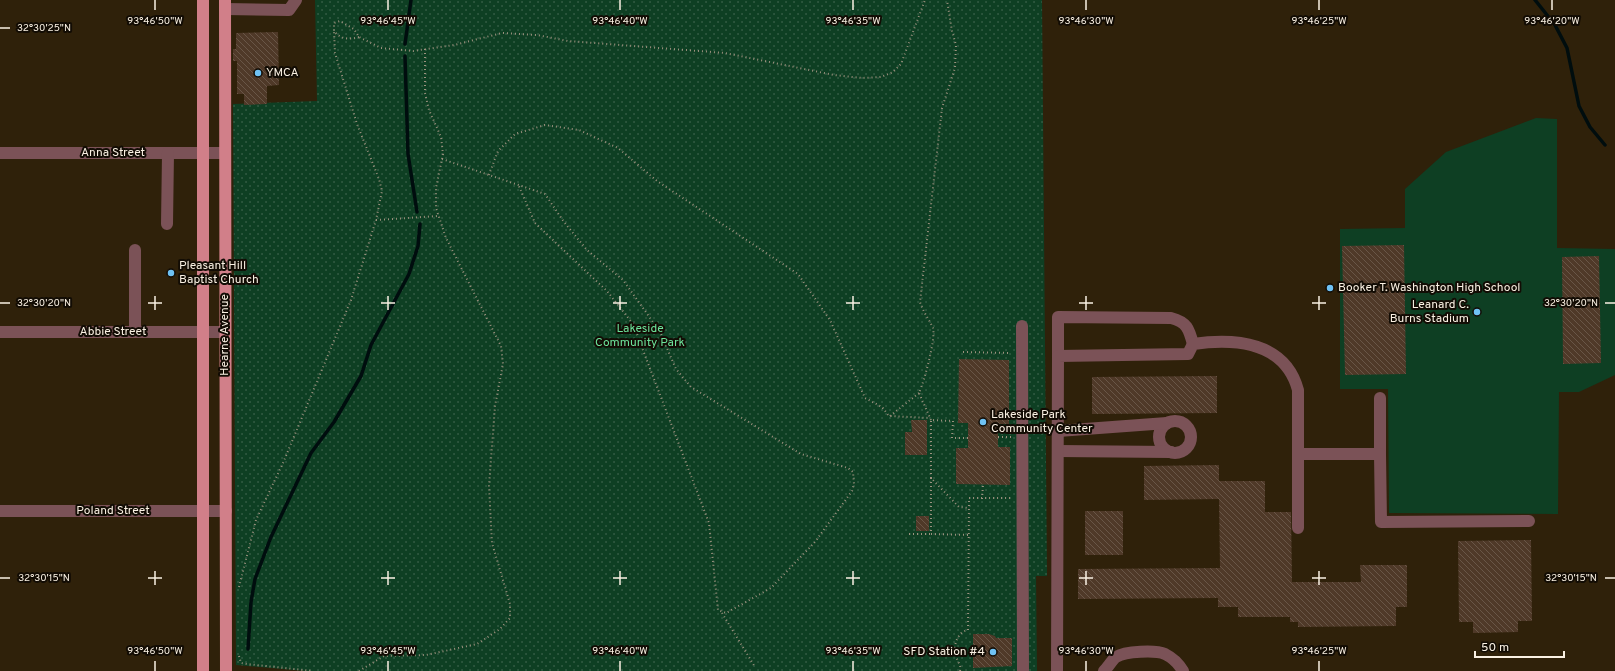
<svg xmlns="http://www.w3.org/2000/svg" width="1615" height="671" viewBox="0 0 1615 671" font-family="Overpass,sans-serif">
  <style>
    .park { fill: url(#park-dots) }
    .pitch { fill: #0e3f23 }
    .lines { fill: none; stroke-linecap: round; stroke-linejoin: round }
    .stream { stroke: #000d0e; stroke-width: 3.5 }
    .building { fill: url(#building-back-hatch) }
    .path { stroke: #9d927f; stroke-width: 2; stroke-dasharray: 1 3; stroke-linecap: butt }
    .minor { stroke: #7b5257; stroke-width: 12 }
    .major { stroke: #d17f89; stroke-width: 12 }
    .ticks { fill: none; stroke: #faf1e3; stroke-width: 1.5 }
    .poi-dot { fill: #6fc2f4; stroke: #120c04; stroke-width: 1.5 }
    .labels { text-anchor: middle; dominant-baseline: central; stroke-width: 4; stroke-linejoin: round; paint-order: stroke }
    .poi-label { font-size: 12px; fill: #faf1e3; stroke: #120c04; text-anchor: start }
    .street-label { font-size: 12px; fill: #faf1e3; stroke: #120c04 }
    .park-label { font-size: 12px; fill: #6de49b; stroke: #120c04 }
    .ticks-label { font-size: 10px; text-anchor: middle; fill: #faf1e3; stroke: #120c04; stroke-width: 4; stroke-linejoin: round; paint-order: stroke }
  </style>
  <defs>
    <pattern id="park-dots" width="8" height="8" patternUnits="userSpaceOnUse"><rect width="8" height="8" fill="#0e3f23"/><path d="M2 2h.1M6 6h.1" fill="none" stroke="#325b43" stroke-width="1.8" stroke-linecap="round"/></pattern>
    <pattern id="building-back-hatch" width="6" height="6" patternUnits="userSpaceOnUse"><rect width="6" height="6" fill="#4f3928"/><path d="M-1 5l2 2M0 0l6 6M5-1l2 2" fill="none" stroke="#695647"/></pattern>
  </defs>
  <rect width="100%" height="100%" fill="#2f210a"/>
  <!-- park -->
  <polygon class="park" points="315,0 1042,0 1047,576 1036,576 1037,671 306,671 236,665 233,104 317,101"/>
  <!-- pitch -->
  <polygon class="pitch" points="1536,118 1557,119 1557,248 1615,249 1615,375 1579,392 1559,392 1558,514 1389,513 1388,389 1340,389 1340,229 1405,228 1405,189 1446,152"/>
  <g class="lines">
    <!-- stream -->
    <g class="stream">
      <polyline points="1535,0 1555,25 1567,48 1579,106 1590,127 1605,145"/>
      <polyline points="405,44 411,0"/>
      <polyline points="405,56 408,154 417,212"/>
      <polyline points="248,649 251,602 255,579 271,537 311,453 334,422 361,376 371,345 409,274 418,246 420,224"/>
    </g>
  </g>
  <!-- building -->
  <g class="building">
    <polygon points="278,32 279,85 267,86 267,104 244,105 244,94 237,94 237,61 233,61 233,49 236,49 236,33"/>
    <polygon points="1404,245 1406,374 1345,375 1342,246"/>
    <polygon points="1599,256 1601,363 1563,364 1562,257"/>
    <polygon points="959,359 1009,360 1009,424 998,424 998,447 1010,447 1010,485 956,484 956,448 968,448 968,423 958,423"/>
    <polygon points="1217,376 1217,413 1092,414 1092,377"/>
    <polygon points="911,420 927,420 927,455 905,455 905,432 912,432"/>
    <polygon points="1219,465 1219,481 1265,481 1265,512 1291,512 1292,582 1361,582 1360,565 1407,565 1407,607 1396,607 1396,626 1298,627 1298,622 1290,622 1290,617 1238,617 1238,607 1218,607 1218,598 1078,599 1078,569 1220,568 1219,499 1144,500 1144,466"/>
    <rect x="1085" y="511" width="38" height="44"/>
    <rect x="916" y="516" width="13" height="15"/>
    <polygon points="1531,540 1532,621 1518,621 1518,632 1473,633 1473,622 1459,622 1458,541"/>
    <polygon points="973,634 989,634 995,636 996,638 1012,638 1012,666 973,668"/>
  </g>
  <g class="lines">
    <!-- path -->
    <g class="path">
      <path d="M359,37C349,40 340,39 334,31V23L340,21L354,29L359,37L381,48L413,51L454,45L502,33L537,35L568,41L725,53L834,75L862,78L881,77L893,72L901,64L925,0"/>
      <polyline points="442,159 545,194 564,222 587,250 623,280 660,332 676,369 691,387 801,454 848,468 853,472 854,484 852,491 815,542 771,588 726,613 718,610 709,523 633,324 607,291 535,223 518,184"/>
      <polyline points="489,175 498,151 515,134 545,125 579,130 618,148 657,181 798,274 830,320 865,398 882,407 889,416 930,418"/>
      <polyline points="376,220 438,216"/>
      <polyline points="963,352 1011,353"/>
      <polyline points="890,416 919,393"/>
      <path d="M931,420L919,393C924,382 936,339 933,328C929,319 923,312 920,302L942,108L955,68L956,45L952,31L947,0"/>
      <polyline points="998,437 1011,437"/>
      <polyline points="968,438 952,438 953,421 931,420 931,478 959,507 969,508"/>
      <polyline points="931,478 931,534 969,535"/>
      <polyline points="982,499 983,485"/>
      <polyline points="909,534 931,534"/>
      <polyline points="239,587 256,520 283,463 351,300 376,220 382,191 379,179 357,124 335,53 334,31"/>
      <polyline points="722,613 755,667"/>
      <polyline points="239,656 241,663 247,664 313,671"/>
      <polyline points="359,671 384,656 426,655 477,644 500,629 510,618 510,604 492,543 489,486 495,406 503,364 501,346 446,238 436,208 436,188 443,154 441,137 429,110 425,93 425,49"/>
      <path d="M960,671C961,665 959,664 957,659C952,649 956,632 968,630L969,498H1011"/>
    </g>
    <!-- minor -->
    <g class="minor">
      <polyline points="225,9 289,10 296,0"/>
      <polyline points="0,153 225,153"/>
      <polyline points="167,224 168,153"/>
      <polyline points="135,250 135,332"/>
      <polyline points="1022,326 1023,671"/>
      <polyline points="0,332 225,332"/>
      <path d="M1058,356V317L1171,318C1187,322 1189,329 1193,344"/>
      <polyline points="1380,398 1380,454"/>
      <circle cx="1175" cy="437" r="16"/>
      <polyline points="1058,431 1167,423"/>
      <polyline points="1058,451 1171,452"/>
      <polyline points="1298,454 1380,454 1381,522 1529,521"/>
      <polyline points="0,511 226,511"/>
      <path d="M1057,671L1058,356L1188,354L1193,344C1236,338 1285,342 1298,390V528"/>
      <path d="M1104,671C1108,667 1112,660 1116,657C1125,651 1156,650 1165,654C1173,658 1179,664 1183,671"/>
    </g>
    <!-- major -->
    <g class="major">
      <polyline points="203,0 203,671"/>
      <polyline points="225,0 226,671"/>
    </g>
  </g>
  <!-- ticks -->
  <path class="ticks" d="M155,0V10M388,0V10M620,0V10M853,0V10M1086,0V10M1319,0V10M1552,0V10M0,28H10M155,296V310M388,296V310M620,296V310M853,296V310M1086,296V310M1319,296V310M0,303H10M148,303H162M381,303H395M613,303H627M846,303H860M1079,303H1093M1312,303H1326M1605,303H1615M155,571V585M388,571V585M620,571V585M853,571V585M1086,571V585M1319,571V585M0,578H10M148,578H162M381,578H395M613,578H627M846,578H860M1079,578H1093M1312,578H1326M1605,578H1615M155,661V671M388,661V671M620,661V671M853,661V671M1086,661V671M1319,661V671"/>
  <!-- markers -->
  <g class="poi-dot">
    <circle cx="258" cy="73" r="4"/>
    <circle cx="171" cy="273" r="4"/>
    <circle cx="1330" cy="288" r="4"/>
    <circle cx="1477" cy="312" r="4"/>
    <circle cx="983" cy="422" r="4"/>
    <circle cx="993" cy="652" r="4"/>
  </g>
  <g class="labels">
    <!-- poi labels -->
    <g class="poi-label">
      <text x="266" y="73">YMCA</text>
      <text x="179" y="266">Pleasant Hill<tspan x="179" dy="14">Baptist Church</tspan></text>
      <text x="1338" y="288">Booker T. Washington High School</text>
      <text x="1469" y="305" text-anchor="end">Leanard C.<tspan x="1469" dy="14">Burns Stadium</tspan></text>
      <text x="991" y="415">Lakeside Park<tspan x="991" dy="14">Community Center</tspan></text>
      <text x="985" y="652" text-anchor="end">SFD Station #4</text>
    </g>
    <!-- street labels -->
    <g class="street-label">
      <text x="113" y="153">Anna Street</text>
      <text x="113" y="332">Abbie Street</text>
      <text transform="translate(225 335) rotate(-90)">Hearne Avenue</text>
      <text x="113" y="511">Poland Street</text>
    </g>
    <!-- park labels -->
    <g class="park-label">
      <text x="640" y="329">Lakeside<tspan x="640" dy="14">Community Park</tspan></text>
    </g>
  </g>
  <g class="ticks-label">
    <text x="155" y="24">93°46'50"W</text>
    <text x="388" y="24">93°46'45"W</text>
    <text x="620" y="24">93°46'40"W</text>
    <text x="853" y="24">93°46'35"W</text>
    <text x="1086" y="24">93°46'30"W</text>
    <text x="1319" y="24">93°46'25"W</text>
    <text x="1552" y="24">93°46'20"W</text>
    <text x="44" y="31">32°30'25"N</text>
    <text x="44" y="306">32°30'20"N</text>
    <text x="1571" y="306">32°30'20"N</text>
    <text x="44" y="581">32°30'15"N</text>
    <text x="1571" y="581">32°30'15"N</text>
    <text x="155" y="654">93°46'50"W</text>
    <text x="388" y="654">93°46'45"W</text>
    <text x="620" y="654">93°46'40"W</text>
    <text x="853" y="654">93°46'35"W</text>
    <text x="1086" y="654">93°46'30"W</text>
    <text x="1319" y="654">93°46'25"W</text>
  </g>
  <!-- scale -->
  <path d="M1475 651v6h89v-6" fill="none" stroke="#faf1e3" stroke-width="2"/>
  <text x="1481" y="651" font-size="12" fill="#faf1e3" stroke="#120c04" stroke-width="3" paint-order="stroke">50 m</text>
</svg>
